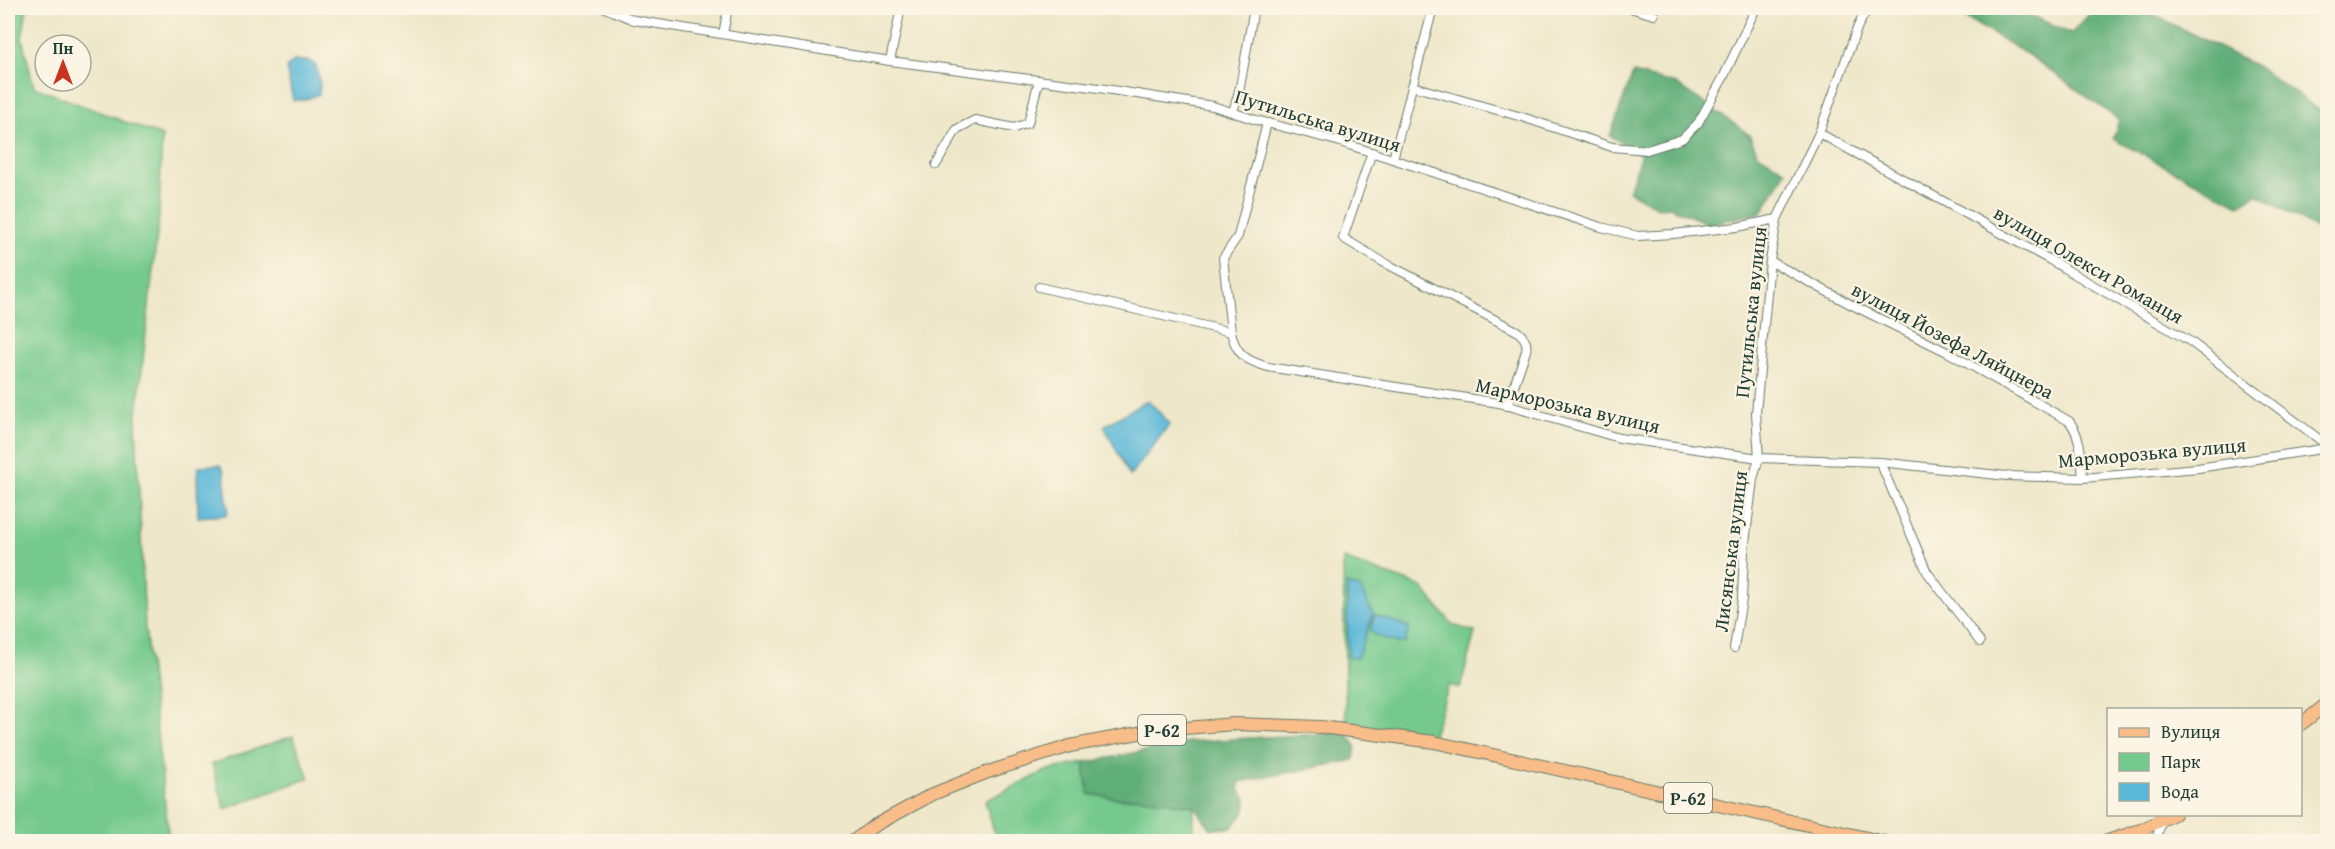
<svg xmlns="http://www.w3.org/2000/svg" width="2335" height="849" viewBox="0 0 2335 849" font-family="'Gentium Book Plus',serif">
  <style>
    .green { fill: #74c98d; stroke: #4a8360; stroke-width: 1.5 }
    .forest { fill: #5fad78; stroke: #3f7556; stroke-width: 1.5 }
    .water { fill: #5ab7d8; stroke: #3c7a86; stroke-width: 1.5 }
    .lines { fill: none; stroke-linecap: round; stroke-linejoin: round }
    .minor-casing { stroke: #677868; stroke-width: 10 }
    .primary-casing { stroke: #677868; stroke-width: 14 }
    .minor { stroke: #fff; stroke-width: 8 }
    .primary { stroke: #f8bd89; stroke-width: 12 }
    .labels { text-anchor: middle; dominant-baseline: central; stroke-width: 4.5; stroke-linejoin: round; paint-order: stroke }
    .shield { fill: #fcf5e5; stroke: #617469; stroke-width: 1.5 }
    .shield-label { font-size: 18px; font-weight: bold; fill: #1f3d34 }
    .street-label { font-size: 20px; fill: #1f3d34; stroke: #fcf5e5 }
  </style>
  <rect width="100%" height="100%" fill="#fcf5e5"/>
  <filter id="ink" filterUnits="userSpaceOnUse"><feTurbulence type="fractalNoise" baseFrequency=".0167" numOctaves="2"/><feDisplacementMap in="SourceGraphic" scale="12" xChannelSelector="R" yChannelSelector="G"/><feConvolveMatrix kernelMatrix="1 2 1 2 8 2 1 2 1" color-interpolation-filters="sRGB"/></filter>
  <filter id="wash" filterUnits="userSpaceOnUse"><feTurbulence type="fractalNoise" baseFrequency=".008" numOctaves="4" result="noise"/><feDisplacementMap in="SourceGraphic" scale="24" xChannelSelector="R" yChannelSelector="G"/><feGaussianBlur stdDeviation="1.35" result="paint"/><feColorMatrix in="noise" values="0 0 0 0 0 0 0 0 0 0 0 0 0 0 0 0 0 1.4 0 .05"/><feComposite in="paint" operator="in"/></filter>
  <g filter="url(#wash)">
    <rect width="100%" height="100%" fill="#eee7c9"/>
    <!-- green -->
    <g class="green">
      <polygon points="8,8 27,8 22,38 34,87 162,136 159,216 136,423 145,627 169,841 8,841"/>
      <polygon points="1343,559 1420,586 1453,625 1475,632 1460,688 1449,685 1431,741 1346,732"/>
      <polygon points="293,736 309,778 225,809 212,764"/>
      <polygon points="1084,763 1089,794 1123,799 1137,797 1194,806 1193,841 997,841 985,801 1048,770"/>
    </g>
    <!-- forest -->
    <g class="forest">
      <polygon points="1949,8 2015,8 2071,34 2095,8 2140,8 2258,67 2327,116 2327,235 2257,194 2239,205 2113,139 2119,120 2030,56"/>
      <polygon points="1633,73 1676,84 1739,127 1750,136 1758,154 1786,171 1762,212 1709,224 1670,207 1659,208 1629,191 1641,154 1610,136"/>
      <polygon points="1346,732 1356,746 1354,760 1239,782 1239,789 1247,800 1244,813 1231,828 1211,829 1194,806 1137,797 1123,799 1089,794 1084,763 1188,742"/>
    </g>
    <!-- water -->
    <g class="water">
      <polygon points="294,61 310,61 316,66 320,84 319,94 304,100 293,100 286,68"/>
      <polygon points="1148,400 1170,424 1130,476 1104,426"/>
      <polygon points="220,465 224,471 228,510 226,515 198,517 197,474 199,466"/>
      <polygon points="1347,584 1360,588 1373,614 1357,658 1348,657"/>
      <polygon points="1374,615 1409,627 1405,642 1398,643 1377,636 1370,631"/>
    </g>
  </g>
  <g filter="url(#ink)">
    <g class="lines">
      <defs>
        <g id="minor">
          <polyline points="605,8 634,20 652,23 890,61 1099,88 1213,106 1256,120 1337,141 1601,227 1638,236 1673,234 1737,227 1777,219 1770,261 1756,413 1759,458 1753,479 1744,551 1742,599 1734,648"/>
          <polyline points="1630,8 1654,15"/>
          <polyline points="723,34 728,8"/>
          <polyline points="890,61 901,8"/>
          <polyline points="1412,86 1522,117 1612,147 1647,150 1682,139 1698,123 1723,78 1756,8"/>
          <polyline points="1233,112 1240,87 1254,8"/>
          <polyline points="1819,133 2050,260 2191,342 2328,446"/>
          <path d="M1372,152L1343,238L1383,262L1517,331C1524,337 1528,342 1526,351L1507,406"/>
          <polyline points="1393,159 1433,8"/>
          <polyline points="936,165 957,129 975,120 1014,128 1028,123 1039,80"/>
          <polyline points="1777,219 1819,133 1858,26 1868,8"/>
          <path d="M1770,261L1850,304L1949,353L2069,421C2082,437 2081,458 2083,478"/>
          <path d="M1039,287L1231,332C1236,355 1247,361 1268,367L1499,403L1619,438L1759,458L1880,462L2007,476L2083,478L2198,468L2328,448"/>
          <polyline points="1231,332 1223,258 1238,236 1267,123"/>
          <polyline points="1880,462 1927,572 1980,642"/>
          <polyline points="2155,842 2162,821"/>
        </g>
        <g id="primary">
          <polyline points="2300,725 2328,703"/>
          <polyline points="852,842 872,827 933,794 988,772 1070,746 1149,731 1234,724 1321,727 1434,742 1885,842"/>
          <polyline points="2105,842 2141,830 2174,814"/>
        </g>
      </defs>
      <!-- minor casing -->
      <use href="#minor" class="minor-casing"/>
      <!-- primary casing -->
      <use href="#primary" class="primary-casing"/>
      <!-- minor -->
      <use href="#minor" class="minor"/>
      <!-- primary -->
      <use href="#primary" class="primary"/>
    </g>
  </g>
  <g class="labels">
    <!-- shield labels -->
    <g class="shield">
      <rect x="1138" y="715" width="48" height="30" rx="4.5"/>
      <rect x="1664" y="783" width="48" height="30" rx="4.5"/>
    </g>
    <g class="shield-label">
      <text x="1162" y="730">Р-62</text>
      <text x="1688" y="798">Р-62</text>
    </g>
    <!-- street labels -->
    <g class="street-label">
      <text transform="translate(1318 120) rotate(17)">Путильська вулиця</text>
      <text transform="translate(2089 264) rotate(30)">вулиця Олекси Романця</text>
      <text transform="translate(1750 312) rotate(-84)">Путильська вулиця</text>
      <text transform="translate(1953 340) rotate(28)">вулиця Йозефа Ляйцнера</text>
      <text transform="translate(1568 405) rotate(13)">Марморозька вулиця</text>
      <text transform="translate(2152 452) rotate(-5)">Марморозька вулиця</text>
      <text transform="translate(1730 551) rotate(-83)">Лисянська вулиця</text>
    </g>
  </g>
  <!-- margin -->
  <rect width="2335" height="849" fill="none" stroke="#fcf5e5" stroke-width="30"/>
  <!-- legend -->
  <rect x="2107" y="708" width="195" height="108" fill="#fcf5e5" stroke="#a4ab9e" stroke-width="1.5"/>
  <rect x="2119" y="728" width="30" height="9" fill="#f8bd89" stroke="#a4ab9e" stroke-width="1.5"/>
  <text x="2161" y="738" font-size="18" fill="#1f3d34">Вулиця</text>
  <rect x="2119" y="753" width="30" height="18" fill="#74c98d" stroke="#a4ab9e" stroke-width="1.5"/>
  <text x="2161" y="768" font-size="18" fill="#1f3d34">Парк</text>
  <rect x="2119" y="783" width="30" height="18" fill="#5ab7d8" stroke="#a4ab9e" stroke-width="1.5"/>
  <text x="2161" y="798" font-size="18" fill="#1f3d34">Вода</text>
  <!-- north arrow -->
  <g transform="translate(63 63)"><circle r="28" fill="#fcf5e5" stroke="#a4ab9e" stroke-width="1.5"/>
  <path d="M0-4.5L10 22L0 15L-10 22Z" fill="#c8321e"/>
  <text y="-9" font-size="16" font-weight="bold" text-anchor="middle" fill="#1f3d34">Пн</text>
  </g>
</svg>
